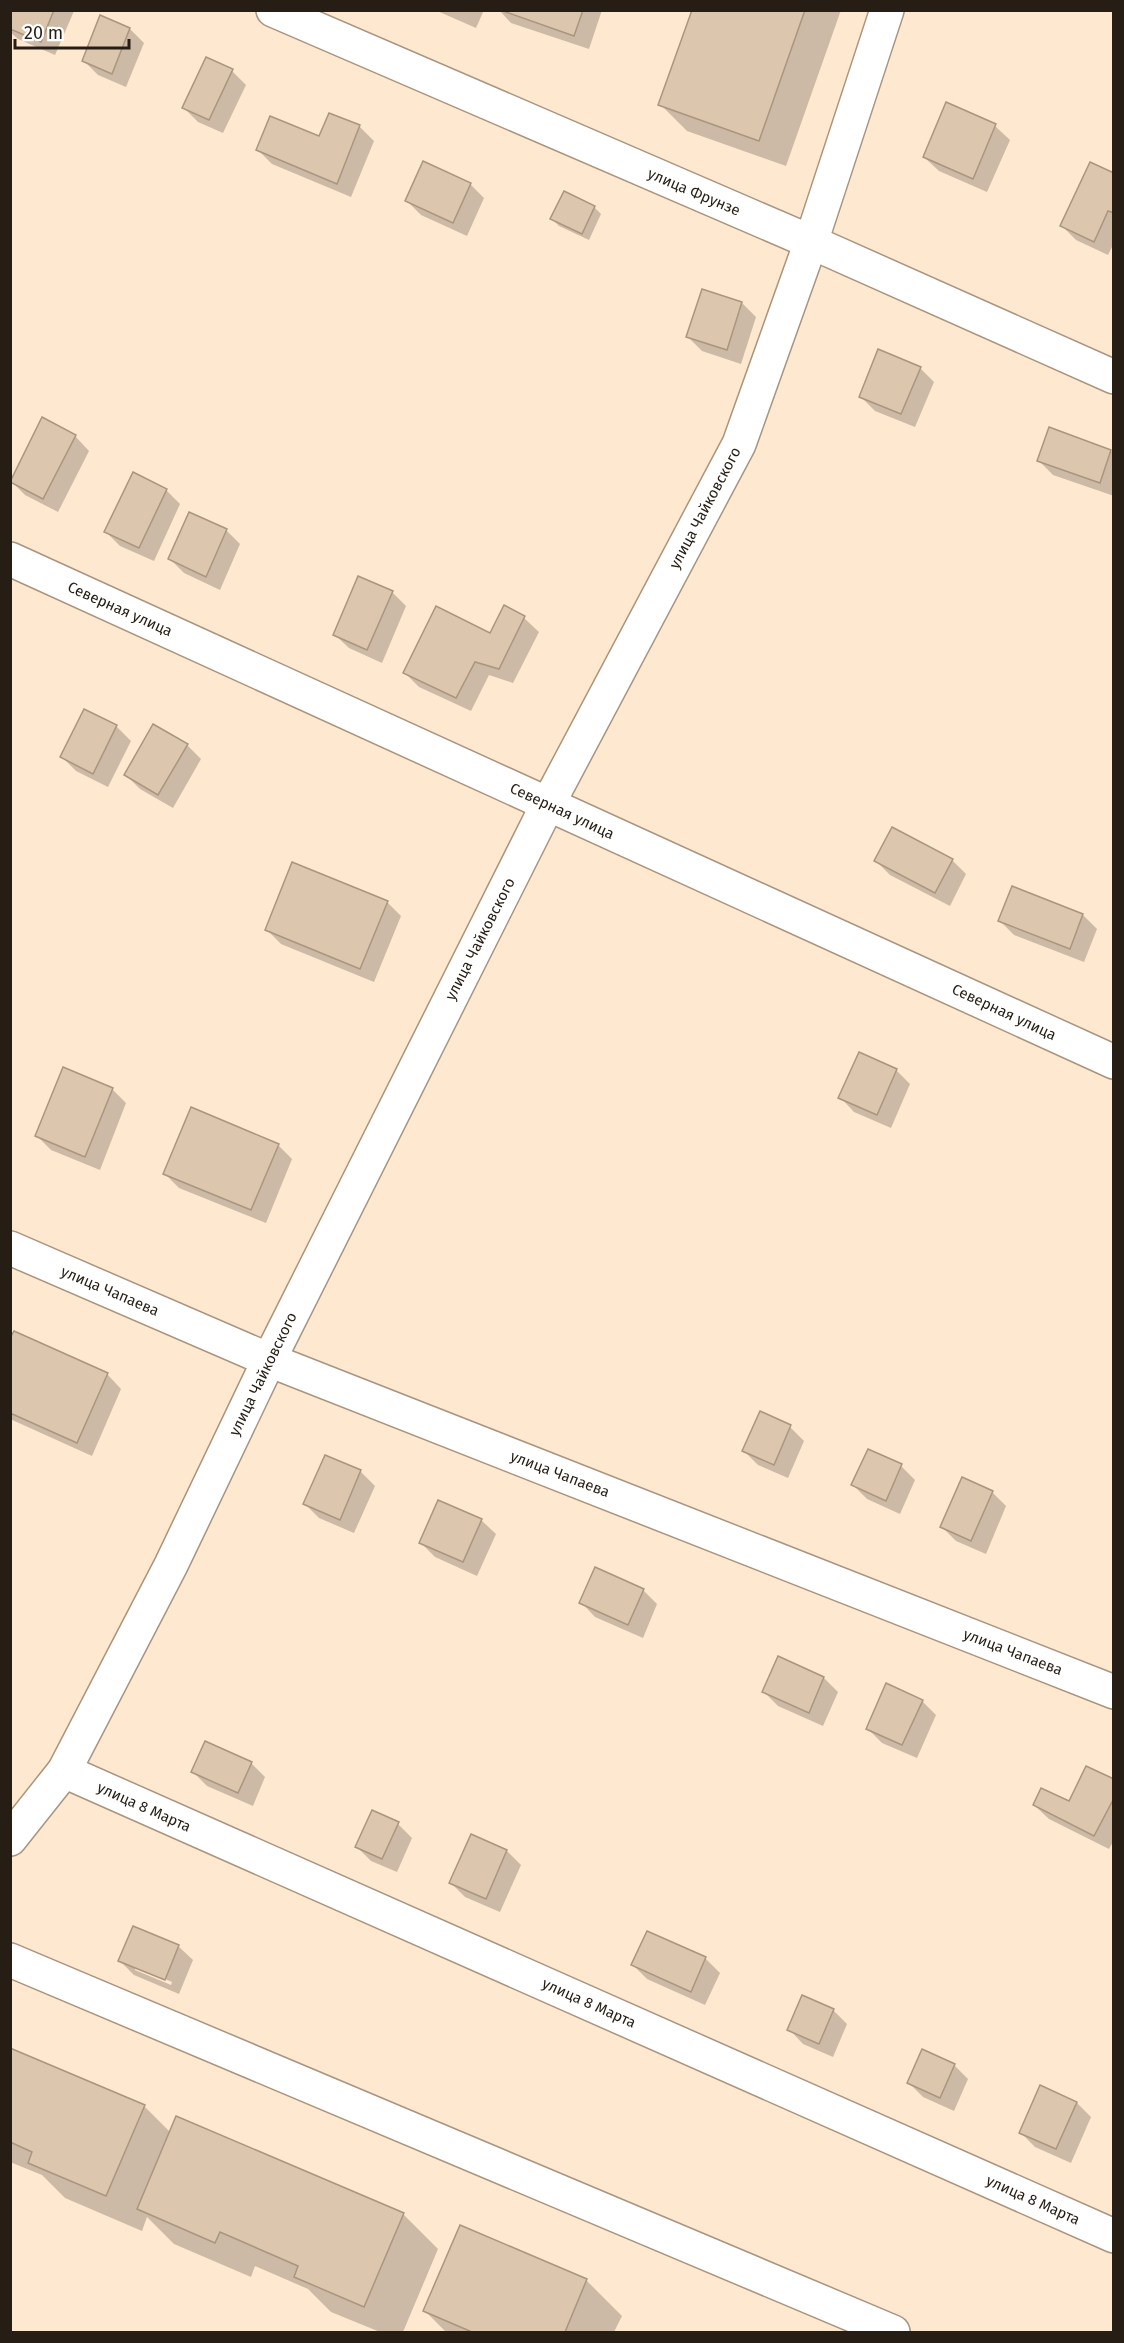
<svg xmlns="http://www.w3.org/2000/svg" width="1124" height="2343" viewBox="0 0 1124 2343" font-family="'Fira Sans',sans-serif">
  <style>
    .shadow { fill: #0003; fill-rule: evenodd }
    .building { fill: #dcc6ae; stroke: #aa957f; stroke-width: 1.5 }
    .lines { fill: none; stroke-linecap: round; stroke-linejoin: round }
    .street-casing { stroke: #a9947e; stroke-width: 36 }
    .secondary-casing { stroke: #a9947e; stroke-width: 36 }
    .street { stroke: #fff; stroke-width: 33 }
    .secondary { stroke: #fff; stroke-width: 33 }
    .labels { text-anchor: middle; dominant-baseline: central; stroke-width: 4.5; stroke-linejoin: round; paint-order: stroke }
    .street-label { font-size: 15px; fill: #261e15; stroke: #fff }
  </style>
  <rect width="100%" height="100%" fill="#ffe8d0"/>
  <!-- shadow -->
  <g class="shadow">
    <polygon points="10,10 74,10 74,11 55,55 18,39 10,32"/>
    <polygon points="435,10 484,10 476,28"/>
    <polygon points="499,10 602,10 589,49 511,23"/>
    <polygon points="693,10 841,10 786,166 687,131 660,104"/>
    <polygon points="130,29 144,43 126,87 98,75 84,61"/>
    <polygon points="232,71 246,85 223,133 198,122 184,108"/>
    <polygon points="947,104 995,126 1010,140 987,192 939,171 924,157"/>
    <polygon points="330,115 360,127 374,141 351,197 272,164 258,150 320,138"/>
    <polygon points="1114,175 1114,243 1108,255 1076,240 1062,226"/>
    <polygon points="470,184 484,198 467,236 421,215 407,201"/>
    <polygon points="594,207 601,214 589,240 559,226 552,219"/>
    <polygon points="703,291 742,303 756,317 741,364 702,351 688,337"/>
    <polygon points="920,368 934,382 915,427 875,411 860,396"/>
    <polygon points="75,436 89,451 58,512 25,495 11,481"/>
    <polygon points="1111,451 1114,454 1114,496 1053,475 1039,461"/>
    <polygon points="166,490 180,504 154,561 120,546 106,532"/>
    <polygon points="226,530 240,544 220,590 184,573 170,559"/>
    <polygon points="392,592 406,606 382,663 349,648 334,634"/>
    <polygon points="504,607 524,618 539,632 513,683 489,675 471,711 419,687 405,673 491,635"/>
    <polygon points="85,711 117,727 131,741 108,787 76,771 62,757"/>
    <polygon points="187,745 201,759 173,808 140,789 126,775"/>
    <polygon points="952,860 966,874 950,906 890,875 876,861"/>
    <polygon points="387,902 401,916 374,982 281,944 266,929"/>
    <polygon points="1083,915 1097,929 1084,962 1014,935 1000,921"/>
    <polygon points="896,1070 910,1084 891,1128 854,1112 840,1097"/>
    <polygon points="112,1089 126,1103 100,1170 51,1150 37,1136"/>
    <polygon points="278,1145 292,1159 266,1223 179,1188 165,1174"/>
    <polygon points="10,1342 107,1374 121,1389 92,1456 10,1419"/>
    <polygon points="790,1427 804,1441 788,1478 758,1465 744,1451"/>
    <polygon points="326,1457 361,1472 375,1486 354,1533 319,1518 305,1504"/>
    <polygon points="901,1466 915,1480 900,1514 867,1499 853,1485"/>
    <polygon points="992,1492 1006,1506 986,1554 956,1541 942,1527"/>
    <polygon points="481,1520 496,1534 477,1576 435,1557 421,1543"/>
    <polygon points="643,1590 657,1604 643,1638 595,1617 581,1602"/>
    <polygon points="779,1658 824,1678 838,1692 823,1726 778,1706 764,1692"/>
    <polygon points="922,1701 936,1715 917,1758 882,1743 868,1729"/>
    <polygon points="251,1763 265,1777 253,1806 207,1786 193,1772"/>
    <polygon points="1114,1781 1114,1840 1109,1849 1049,1819 1034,1805 1069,1803"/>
    <polygon points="398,1824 412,1838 397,1872 371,1861 357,1847"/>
    <polygon points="507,1851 521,1865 500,1912 465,1897 451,1883"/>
    <path d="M178,1946L193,1960L179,1994L134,1975L120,1961ZM135,1966L172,1982L171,1985L135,1970Z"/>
    <polygon points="705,1958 720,1973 705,2005 647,1979 633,1965"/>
    <polygon points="833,2010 847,2024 833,2057 803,2044 789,2029"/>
    <polygon points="10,2049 144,2106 171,2133 403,2214 438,2249 403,2332 380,2332 331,2312 308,2289 255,2266 251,2277 174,2244 147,2217 142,2231 65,2198 42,2175 10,2162"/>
    <polygon points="954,2065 968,2079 954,2111 923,2097 909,2083"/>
    <polygon points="1041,2087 1077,2103 1091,2117 1071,2163 1035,2147 1021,2133"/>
    <polygon points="586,2280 622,2316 614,2332 446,2332 425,2311"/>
  </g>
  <!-- building -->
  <g class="building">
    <polygon points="10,10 54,10 41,42 10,29"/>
    <polygon points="500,10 583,10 574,36"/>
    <polygon points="692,10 805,10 759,141 658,105"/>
    <polygon points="100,15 130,28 112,74 82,61"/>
    <polygon points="206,57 233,69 209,120 182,108"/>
    <polygon points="946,102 996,124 973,179 923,157"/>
    <polygon points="329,113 360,125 337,184 256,150 270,116 319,136"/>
    <polygon points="423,161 471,183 453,223 405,201"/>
    <polygon points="1090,162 1114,173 1114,213 1108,211 1094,242 1060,226"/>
    <polygon points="564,191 595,206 582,234 550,219"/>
    <polygon points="702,289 742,302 727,350 686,337"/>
    <polygon points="878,349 921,367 901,414 859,397"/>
    <polygon points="42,417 76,435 43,499 10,482"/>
    <polygon points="1049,427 1111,450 1100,483 1037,461"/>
    <polygon points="133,472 167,489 139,548 104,532"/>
    <polygon points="189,512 227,529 206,577 168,559"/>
    <polygon points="358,576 393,591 367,650 333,635"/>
    <polygon points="504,605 525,616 499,669 475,662 456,698 403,673 436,606 490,633"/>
    <polygon points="84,709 117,725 93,774 60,757"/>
    <polygon points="153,724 188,744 158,795 124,775"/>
    <polygon points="892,827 953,859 935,893 874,861"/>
    <polygon points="292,862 388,901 360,969 265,930"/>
    <polygon points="1012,886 1083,914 1070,949 998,921"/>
    <polygon points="859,1052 897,1069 877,1115 838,1098"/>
    <polygon points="63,1067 113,1088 85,1157 35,1136"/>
    <polygon points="191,1107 279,1144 251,1210 163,1174"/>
    <polygon points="14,1331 108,1373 77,1443 10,1413 10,1338"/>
    <polygon points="760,1411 791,1425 774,1465 742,1451"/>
    <polygon points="868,1449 902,1464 886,1501 851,1485"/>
    <polygon points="325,1455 361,1470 340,1520 303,1504"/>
    <polygon points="962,1477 993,1491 971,1541 940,1527"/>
    <polygon points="438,1500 482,1519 463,1562 419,1543"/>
    <polygon points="595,1567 644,1589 628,1625 579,1603"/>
    <polygon points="778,1656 824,1677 809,1713 762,1692"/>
    <polygon points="886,1683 923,1700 902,1745 866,1729"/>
    <polygon points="205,1741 252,1762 238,1793 191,1772"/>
    <polygon points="1086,1766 1114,1779 1114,1798 1094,1836 1033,1805 1041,1788 1069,1801"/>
    <polygon points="372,1810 399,1822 382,1859 355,1847"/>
    <polygon points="471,1834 507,1850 486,1899 449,1883"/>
    <polygon points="133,1926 179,1945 165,1980 118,1961"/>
    <polygon points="647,1931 706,1957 691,1992 631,1965"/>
    <polygon points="802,1995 834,2009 819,2044 787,2030"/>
    <polygon points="10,2048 145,2105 106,2196 28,2163 32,2152 10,2142"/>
    <polygon points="922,2049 955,2064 940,2098 907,2083"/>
    <polygon points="1040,2085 1077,2102 1056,2149 1019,2133"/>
    <polygon points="176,2116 404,2213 364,2307 294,2277 298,2266 220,2232 215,2243 137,2209"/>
    <polygon points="460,2225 587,2279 565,2332 472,2332 423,2311"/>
  </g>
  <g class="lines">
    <defs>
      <g id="street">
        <polyline points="273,10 811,242 1114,377"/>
        <polyline points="10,559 1114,1062"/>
        <polyline points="10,1248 269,1360 1114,1692"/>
        <polyline points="64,1771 1114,2236"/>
        <polyline points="10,1960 893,2332"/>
      </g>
      <polyline id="secondary" points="10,1839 64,1771 171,1565 269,1360 548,804 739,444 811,242 887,10"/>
    </defs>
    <!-- street casing -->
    <use href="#street" class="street-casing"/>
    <!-- secondary casing -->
    <use href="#secondary" class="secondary-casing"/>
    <!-- street -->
    <use href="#street" class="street"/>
    <!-- secondary -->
    <use href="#secondary" class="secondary"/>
  </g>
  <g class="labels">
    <!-- street labels -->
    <g class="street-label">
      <text transform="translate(694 192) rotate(23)">улица Фрунзе</text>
      <text transform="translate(705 508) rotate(-62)">улица Чайковского</text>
      <text transform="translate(120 609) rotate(24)">Северная улица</text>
      <text transform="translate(562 811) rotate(25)">Северная улица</text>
      <text transform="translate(480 939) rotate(-63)">улица Чайковского</text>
      <text transform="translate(1004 1012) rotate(25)">Северная улица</text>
      <text transform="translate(110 1291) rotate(23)">улица Чапаева</text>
      <text transform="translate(263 1374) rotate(-64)">улица Чайковского</text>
      <text transform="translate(560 1474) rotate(21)">улица Чапаева</text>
      <text transform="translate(1013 1652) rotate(21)">улица Чапаева</text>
      <text transform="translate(144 1807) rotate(24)">улица 8 Марта</text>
      <text transform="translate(589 2003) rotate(24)">улица 8 Марта</text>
      <text transform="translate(1033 2200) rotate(24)">улица 8 Марта</text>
    </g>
  </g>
  <!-- border -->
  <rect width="1124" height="2343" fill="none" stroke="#261e15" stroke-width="24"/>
  <!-- scale -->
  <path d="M15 39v9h114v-9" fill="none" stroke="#261e15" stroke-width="3"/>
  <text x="24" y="39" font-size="18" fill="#261e15" stroke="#ffffff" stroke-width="4.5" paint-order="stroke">20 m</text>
</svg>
